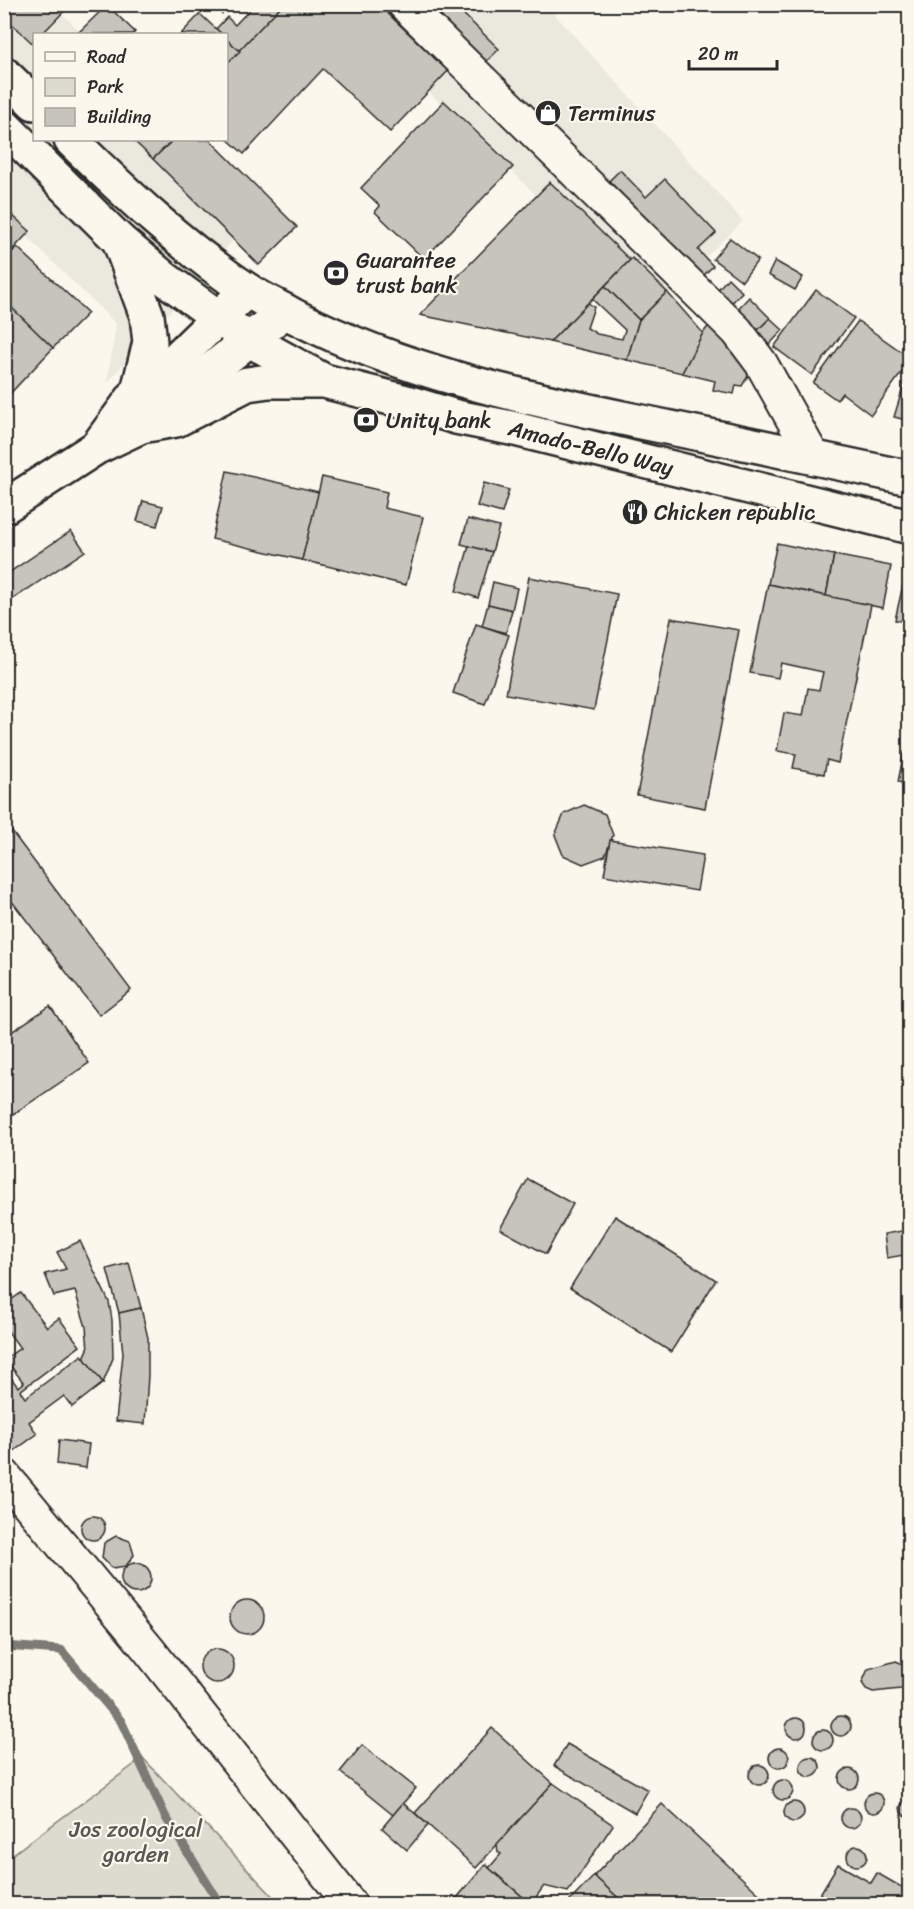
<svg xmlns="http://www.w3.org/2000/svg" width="914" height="1909" viewBox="0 0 914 1909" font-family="Sriracha,sans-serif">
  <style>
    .built { fill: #ebe8de }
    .green { fill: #dddad0; stroke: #84827e; stroke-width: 1.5 }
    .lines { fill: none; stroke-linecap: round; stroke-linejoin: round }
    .stream { stroke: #7b7a75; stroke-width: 9 }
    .building { fill: #c7c4bc; stroke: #2b2b2b; stroke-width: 1.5 }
    .minor-casing { stroke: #2b2b2b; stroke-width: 36 }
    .tertiary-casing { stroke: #2b2b2b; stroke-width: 38 }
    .primary-casing { stroke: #2b2b2b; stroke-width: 38 }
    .minor { stroke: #fbf7ec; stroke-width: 32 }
    .tertiary { stroke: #fbf7ec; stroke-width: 33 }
    .primary { stroke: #fbf7ec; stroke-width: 33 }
    .labels { text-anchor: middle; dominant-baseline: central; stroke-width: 4.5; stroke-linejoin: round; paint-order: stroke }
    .poi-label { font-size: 22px; fill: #2b2b2b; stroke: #fbf7ec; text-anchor: start }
    .street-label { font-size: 22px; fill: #2b2b2b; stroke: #fbf7ec }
    .park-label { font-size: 22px; fill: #585754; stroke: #fbf7ec }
  </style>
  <rect width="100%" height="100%" fill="#fbf7ec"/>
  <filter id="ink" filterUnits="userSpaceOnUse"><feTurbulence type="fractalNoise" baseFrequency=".0167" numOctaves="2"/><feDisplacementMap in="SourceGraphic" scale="12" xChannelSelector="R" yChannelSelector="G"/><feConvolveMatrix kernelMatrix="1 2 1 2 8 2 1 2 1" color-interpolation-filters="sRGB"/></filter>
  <g filter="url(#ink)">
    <!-- built -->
    <g class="built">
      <polygon points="4,5 53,5 83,34 34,34 34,140 189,140 260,210 107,383 116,324 5,215"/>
      <polygon points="338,5 546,5 743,221 654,308"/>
    </g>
    <!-- green -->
    <polygon class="green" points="143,1758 280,1904 5,1904 5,1860"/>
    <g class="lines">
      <!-- stream -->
      <polyline class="stream" points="4,1646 61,1650 121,1721 165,1816 220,1904"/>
    </g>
    <!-- building -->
    <g class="building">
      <polygon points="4,4 71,4 42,34 34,34 33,44 4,16"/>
      <polygon points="212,4 231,4 222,14"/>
      <polygon points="255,4 283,4 240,51 226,39 226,34 222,34 216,29 227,17 235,25"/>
      <polygon points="283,4 378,4 448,71 390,132 323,69 244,154 226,138 226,64"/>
      <polygon points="451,4 453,4 499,49 482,66 435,20"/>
      <polygon points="107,5 135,32 133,34 77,34"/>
      <polygon points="200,14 216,29 222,34 181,34"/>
      <polygon points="226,39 240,51 226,64"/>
      <polygon points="444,101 513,167 424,259 375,212 380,206 361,188"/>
      <polygon points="133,140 173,140 153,159"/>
      <polygon points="173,140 210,140 297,227 259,265 153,159"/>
      <polygon points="620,170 646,197 665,179 716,233 698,250 713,266 696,283 689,264 609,181"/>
      <polygon points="550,182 630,260 550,342 420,315"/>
      <polygon points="4,208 30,231 4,259"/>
      <polygon points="730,238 758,260 742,281 713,259"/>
      <polygon points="17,247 88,313 53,348 4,301 4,260"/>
      <polygon points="632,258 667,292 639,320 605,286"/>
      <polygon points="775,261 803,277 795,290 768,275"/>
      <polygon points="728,278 742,292 726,309 712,296"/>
      <polygon points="605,286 639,320 627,360 550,342 588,303 594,307 587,328 597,334 622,339 625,330 592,299"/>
      <polygon points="816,290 854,318 812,375 774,347"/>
      <polygon points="667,292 703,333 682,373 627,360 639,320"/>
      <polygon points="749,297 770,318 753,335 732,315"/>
      <polygon points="9,305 53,348 4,400 4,310"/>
      <polygon points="770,318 783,330 767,347 753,335"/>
      <polygon points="858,321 910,358 910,361 871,415 842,393 837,400 813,383"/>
      <polygon points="711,323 749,374 742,386 736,385 734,394 713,390 715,381 682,373 703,333"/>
      <polygon points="910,365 910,421 894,417"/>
      <polygon points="227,471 319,492 302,560 212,539"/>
      <polygon points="322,477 387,492 384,508 423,517 406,585 302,560"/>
      <polygon points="484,483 509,490 502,513 477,506"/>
      <polygon points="143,501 163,506 157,526 137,521"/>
      <polygon points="468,519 499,527 492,552 461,544"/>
      <polygon points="71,531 85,551 4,605 4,576"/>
      <polygon points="777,543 834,555 826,596 768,584"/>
      <polygon points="469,546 492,552 478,598 456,591"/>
      <polygon points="834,555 891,566 883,608 826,596"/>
      <polygon points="907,567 910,568 910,623 895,620"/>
      <polygon points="529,577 617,594 594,710 506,694"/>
      <polygon points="493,582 517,588 512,610 488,604"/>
      <polygon points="768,584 871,605 838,763 827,760 824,774 793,768 796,754 777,751 784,713 803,716 808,688 819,690 823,672 781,663 778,678 750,673"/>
      <polygon points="488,604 512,610 506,633 482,626"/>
      <polygon points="671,618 739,630 705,808 637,795"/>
      <polygon points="476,624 509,635 485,704 453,693"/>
      <polygon points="904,752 910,754 910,785 898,782"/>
      <polygon points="584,805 605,814 613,835 605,856 583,864 563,855 555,835 564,814"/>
      <polygon points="6,824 131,990 99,1015 4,891"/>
      <polygon points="610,840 703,855 697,891 604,875"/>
      <polygon points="50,1006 89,1063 12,1115 4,1104 4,1037"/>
      <polygon points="528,1179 573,1204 546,1254 500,1229"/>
      <polygon points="615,1216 716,1280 671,1352 570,1288"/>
      <polygon points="907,1230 910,1254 887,1258 884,1234"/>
      <polygon points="80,1241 109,1302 112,1320 113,1358 103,1383 84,1358 88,1349 86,1327 75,1291 54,1296 45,1274 66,1269 57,1252"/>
      <polygon points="129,1263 141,1308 119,1313 107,1269"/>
      <polygon points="21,1293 47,1327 59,1318 80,1346 20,1391 25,1398 82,1355 103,1383 72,1407 64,1396 29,1422 37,1434 10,1454 4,1447 4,1369 18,1387 24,1383 5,1359 20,1348 4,1326 4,1305"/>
      <polygon points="141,1308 148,1338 148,1375 145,1424 116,1421 123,1354 119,1313"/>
      <polygon points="59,1440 89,1444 86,1468 57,1464"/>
      <circle cx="93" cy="1528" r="12"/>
      <polygon points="116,1536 130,1541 134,1555 126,1566 112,1568 102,1558 104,1543"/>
      <circle cx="136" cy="1578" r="15"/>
      <circle cx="247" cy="1617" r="17"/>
      <circle cx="217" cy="1666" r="17"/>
      <polygon points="896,1661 909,1667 910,1681 906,1686 901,1689 873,1692 866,1689 862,1683 868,1669"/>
      <circle cx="841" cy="1726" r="10"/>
      <circle cx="796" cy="1728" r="10"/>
      <polygon points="492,1728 553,1783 476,1868 415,1813"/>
      <circle cx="823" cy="1740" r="10"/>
      <polygon points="567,1744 648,1790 635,1813 554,1766"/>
      <polygon points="362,1745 416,1788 393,1815 340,1772"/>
      <circle cx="779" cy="1758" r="10"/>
      <circle cx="810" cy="1767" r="10"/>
      <circle cx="759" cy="1775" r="10"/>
      <circle cx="849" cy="1779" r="10"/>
      <circle cx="783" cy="1790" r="10"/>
      <polygon points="553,1783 613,1825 568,1892 544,1886 531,1904 489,1868 501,1854 498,1852 497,1844"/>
      <circle cx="874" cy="1803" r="10"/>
      <polygon points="908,1799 910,1799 910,1819 901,1813 900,1807 903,1802"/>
      <circle cx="794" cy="1812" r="10"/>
      <polygon points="403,1803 428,1825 407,1850 382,1828"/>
      <polygon points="662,1804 770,1904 625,1904 594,1876"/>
      <circle cx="851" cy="1818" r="10"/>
      <circle cx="857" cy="1856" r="10"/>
      <polygon points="486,1864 489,1868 531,1904 462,1904 456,1899"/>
      <polygon points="838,1864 871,1883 877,1873 910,1892 910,1904 814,1904"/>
      <polygon points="594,1876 625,1904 567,1904"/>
    </g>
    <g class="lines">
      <defs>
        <g id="minor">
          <polyline points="404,4 737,331 761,363 814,458"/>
          <polyline points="4,1475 149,1650 350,1904"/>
        </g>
        <g id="tertiary">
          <polyline points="99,444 138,391 178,357 247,290"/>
          <polyline points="4,507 97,447 141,426 285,311"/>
        </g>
        <g id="primary">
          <polyline points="4,74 34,103"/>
          <polyline points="4,126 119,240 164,278 248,339 324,381 410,403 456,417 511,428 910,527"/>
          <path d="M71,140C126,194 183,247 247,290C263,300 280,308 296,317C402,371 517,396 632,420C725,439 817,458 910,478"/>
          <polyline points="119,240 147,316 150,342 138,391"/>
          <polyline points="141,426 176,420 247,384 269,381 319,381"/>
        </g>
      </defs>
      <!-- minor casing -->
      <use href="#minor" class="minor-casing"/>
      <!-- tertiary casing -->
      <use href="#tertiary" class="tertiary-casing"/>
      <!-- primary casing -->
      <use href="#primary" class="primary-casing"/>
      <!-- minor -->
      <use href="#minor" class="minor"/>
      <!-- tertiary -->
      <use href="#tertiary" class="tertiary"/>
      <!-- primary -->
      <use href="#primary" class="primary"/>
    </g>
  </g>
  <!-- icons -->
  <defs>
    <symbol id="shop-disc" viewBox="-11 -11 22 22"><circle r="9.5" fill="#2b2b2b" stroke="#fbf7ec"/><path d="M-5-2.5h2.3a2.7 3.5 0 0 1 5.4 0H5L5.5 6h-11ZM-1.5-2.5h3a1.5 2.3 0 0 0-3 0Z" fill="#fff"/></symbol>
    <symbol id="bank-disc" viewBox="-11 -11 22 22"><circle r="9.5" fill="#2b2b2b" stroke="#fbf7ec"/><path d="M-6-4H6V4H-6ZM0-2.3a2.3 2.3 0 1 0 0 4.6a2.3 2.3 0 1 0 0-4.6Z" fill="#fff"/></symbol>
    <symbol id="restaurant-disc" viewBox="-11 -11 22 22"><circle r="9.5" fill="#2b2b2b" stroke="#fbf7ec"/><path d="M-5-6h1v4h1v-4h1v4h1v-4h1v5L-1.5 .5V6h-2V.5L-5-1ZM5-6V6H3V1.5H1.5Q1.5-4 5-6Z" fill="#fff"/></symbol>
  </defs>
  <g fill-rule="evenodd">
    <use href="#shop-disc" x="533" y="98" width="30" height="30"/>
    <use href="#bank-disc" x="321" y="258" width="30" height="30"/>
    <use href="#bank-disc" x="351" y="405" width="30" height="30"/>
    <use href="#restaurant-disc" x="620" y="497" width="30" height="30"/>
  </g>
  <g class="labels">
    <!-- poi labels -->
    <g class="poi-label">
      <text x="568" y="113">Terminus</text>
      <text x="356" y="260">Guarantee<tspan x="356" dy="25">trust bank</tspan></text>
      <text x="386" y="420">Unity bank</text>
      <text x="654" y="512">Chicken republic</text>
    </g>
    <!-- street labels -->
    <g class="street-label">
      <text transform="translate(591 448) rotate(14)">Amado-Bello Way</text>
    </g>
    <!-- park labels -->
    <g class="park-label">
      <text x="136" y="1829">Jos zoological<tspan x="136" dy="25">garden</tspan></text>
    </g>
  </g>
  <!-- margin -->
  <rect width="914" height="1909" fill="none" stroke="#fbf7ec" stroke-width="24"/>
  <rect x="12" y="12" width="890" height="1885" fill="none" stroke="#2b2b2b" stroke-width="2" filter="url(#ink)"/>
  <!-- legend -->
  <rect x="33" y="33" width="195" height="108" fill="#fbf7ec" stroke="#a8a59f" stroke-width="1.5"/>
  <rect x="45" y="52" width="30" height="9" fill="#fbf7ec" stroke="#a8a59f" stroke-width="1.5"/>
  <text x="87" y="63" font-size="18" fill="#2b2b2b">Road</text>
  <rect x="45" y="78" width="30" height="18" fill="#dddad0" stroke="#a8a59f" stroke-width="1.5"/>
  <text x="87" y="93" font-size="18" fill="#2b2b2b">Park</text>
  <rect x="45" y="108" width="30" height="18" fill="#c7c4bc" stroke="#a8a59f" stroke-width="1.5"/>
  <text x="87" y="123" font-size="18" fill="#2b2b2b">Building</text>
  <!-- scale -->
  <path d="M689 60v9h88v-9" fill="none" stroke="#2b2b2b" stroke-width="3"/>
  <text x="698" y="60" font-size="18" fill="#2b2b2b" stroke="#fbf7ec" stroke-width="4.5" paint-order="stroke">20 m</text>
</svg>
